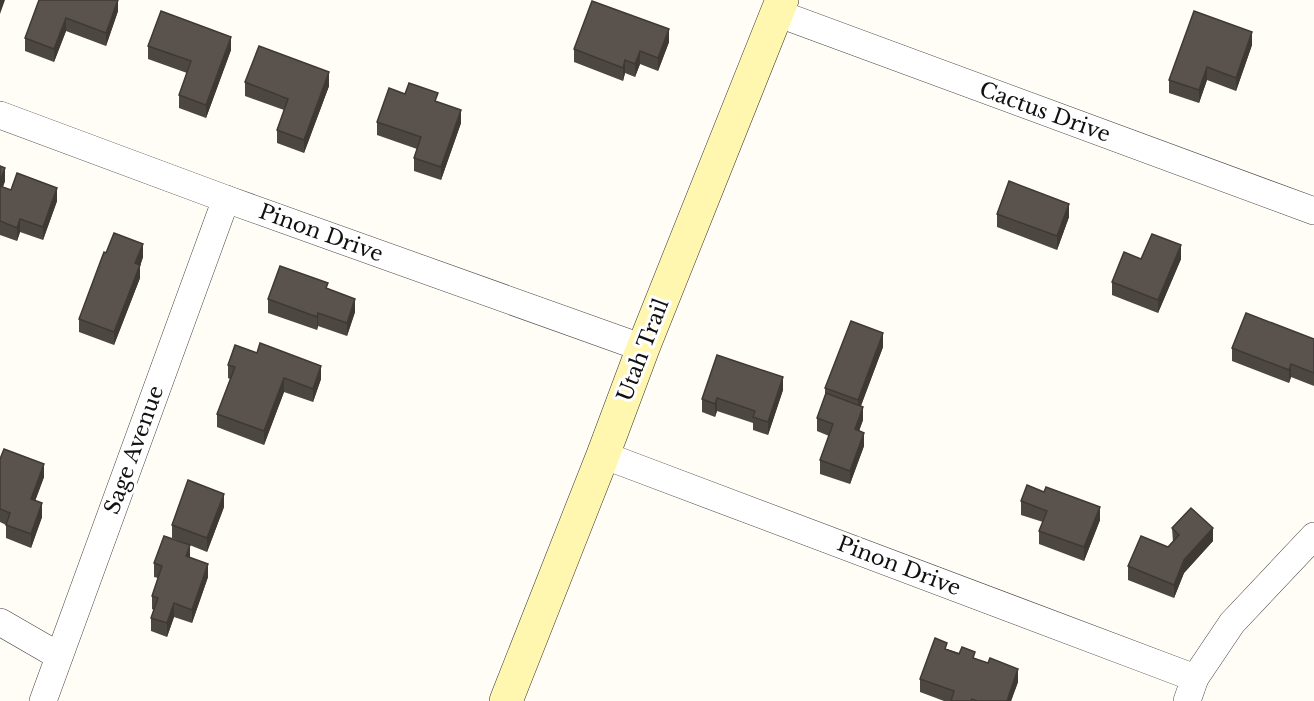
<svg xmlns="http://www.w3.org/2000/svg" width="1314" height="701" viewBox="0 0 1314 701" font-family="'Libre Baskerville',serif">
  <style>
    .lines { fill: none; stroke-linecap: round; stroke-linejoin: round }
    .minor-casing { stroke: #444; stroke-width: 28 }
    .secondary-casing { stroke: #333; stroke-width: 34 }
    .minor { stroke: #fff; stroke-width: 27 }
    .secondary { stroke: #fff6b0; stroke-width: 33 }
    .wall { fill: #4d4742 }
    .shaded-wall { fill: #3f3936 }
    .building { fill: #5a524d; stroke: #3f3936; stroke-width: 1.5 }
    .labels { text-anchor: middle; dominant-baseline: central; stroke-width: 6; stroke-linejoin: round; paint-order: stroke }
    .street-label { font-size: 21px; fill: #111; stroke: #fff }
  </style>
  <rect width="100%" height="100%" fill="#fffdf5"/>
  <g class="lines">
    <defs>
      <g id="minor">
        <polyline points="777,13 1314,211"/>
        <polyline points="0,115 226,199 643,348"/>
        <polyline points="603,455 1195,678"/>
        <polyline points="0,622 59,656"/>
        <polyline points="43,701 226,199"/>
        <polyline points="1187,701 1195,678 1232,623 1314,536"/>
      </g>
      <polyline id="secondary" points="506,701 603,455 643,348 782,0"/>
    </defs>
    <!-- minor casing -->
    <use href="#minor" class="minor-casing"/>
    <!-- secondary casing -->
    <use href="#secondary" class="secondary-casing"/>
    <!-- minor -->
    <use href="#minor" class="minor"/>
    <!-- secondary -->
    <use href="#secondary" class="secondary"/>
  </g>
  <!-- wall -->
  <g class="wall">
    <polygon points="39,0 118,0 118,11 106,46 66,31 54,62 25,51 25,38"/>
    <polygon points="669,42 658,71 640,64 635,77 625,73 623,81 574,62 574,49"/>
    <polygon points="1252,45 1236,91 1207,80 1199,103 1169,93 1169,80"/>
    <polygon points="148,46 231,50 206,118 179,108 179,95 187,73 148,59"/>
    <polygon points="245,82 329,86 304,153 277,143 277,130 284,110 245,96"/>
    <polygon points="405,94 438,102 461,123 441,180 414,171 414,158 417,149 377,135 377,122"/>
    <polygon points="0,166 5,181 3,187 11,190 57,201 43,240 20,232 17,241 0,235"/>
    <polygon points="997,214 1069,217 1057,250 997,227"/>
    <polygon points="106,253 143,257 140,266 140,278 114,345 79,332 79,319"/>
    <polygon points="1141,259 1181,259 1158,313 1112,295 1112,282"/>
    <polygon points="328,289 355,312 347,336 318,326 317,330 268,313 268,299"/>
    <polygon points="1314,339 1314,386 1291,377 1289,383 1232,361 1232,348"/>
    <polygon points="883,347 861,406 863,420 859,431 864,446 850,484 820,474 820,460 829,436 817,431 817,418 825,396 825,388"/>
    <polygon points="228,365 321,379 313,402 284,392 264,445 217,427 217,414 230,379 228,378"/>
    <polygon points="783,390 768,435 753,430 753,423 717,411 715,417 702,412 702,399"/>
    <polygon points="0,459 44,477 35,501 42,517 31,548 6,538 6,525 0,522"/>
    <polygon points="1021,501 1100,520 1084,561 1039,544 1039,531 1043,522 1021,515"/>
    <polygon points="224,507 207,552 172,538 172,525"/>
    <polygon points="1172,528 1213,541 1184,573 1174,598 1128,580 1128,566 1168,547 1173,542"/>
    <polygon points="190,557 208,577 192,623 174,617 167,637 151,631 151,618 154,610 152,609 152,596 158,578 154,577 154,563"/>
    <polygon points="947,649 975,658 1018,682 1011,701 944,701 920,692 920,679"/>
  </g>
  <!-- shaded-wall -->
  <g class="shaded-wall">
    <polygon points="0,0 5,0 0,14"/>
    <polygon points="118,0 118,11 106,46 106,33"/>
    <polygon points="66,18 66,31 54,62 54,49"/>
    <polygon points="669,29 669,42 658,71 658,58"/>
    <polygon points="1252,32 1252,45 1236,91 1236,78"/>
    <polygon points="231,37 231,50 206,118 206,105"/>
    <polygon points="640,51 640,64 635,77 635,64"/>
    <polygon points="625,60 625,73 623,81 623,68"/>
    <polygon points="1207,67 1207,80 1199,103 1199,90"/>
    <polygon points="329,72 329,86 304,153 304,140"/>
    <polygon points="461,110 461,123 441,180 441,167"/>
    <polygon points="5,168 5,181 0,194 0,181"/>
    <polygon points="57,188 57,201 43,240 43,227"/>
    <polygon points="1069,204 1069,217 1057,250 1057,236"/>
    <polygon points="20,219 20,232 17,241 17,228"/>
    <polygon points="143,244 143,257 140,266 140,278 114,345 114,332 135,263"/>
    <polygon points="1181,245 1181,259 1158,313 1158,300"/>
    <polygon points="355,299 355,312 347,336 347,323"/>
    <polygon points="318,313 318,326 317,330 317,317"/>
    <polygon points="883,333 883,347 858,413 858,400"/>
    <polygon points="1291,364 1291,377 1289,383 1289,370"/>
    <polygon points="321,366 321,379 313,402 313,389"/>
    <polygon points="783,377 783,390 768,435 768,422"/>
    <polygon points="284,378 284,392 264,445 264,431"/>
    <polygon points="717,398 717,411 715,417 715,404"/>
    <polygon points="863,407 863,420 855,442 855,429"/>
    <polygon points="864,433 864,446 850,484 850,471"/>
    <polygon points="44,464 44,477 31,512 31,499"/>
    <polygon points="224,494 224,507 207,552 207,538"/>
    <polygon points="42,503 42,517 31,548 31,534"/>
    <polygon points="1100,507 1100,520 1084,561 1084,547"/>
    <polygon points="1213,528 1213,541 1184,573 1174,598 1174,585 1184,560"/>
    <polygon points="190,545 190,558 186,556"/>
    <polygon points="208,564 208,577 192,623 192,610"/>
    <polygon points="174,603 174,617 167,637 167,623"/>
    <polygon points="1018,669 1018,682 1011,701 1007,701"/>
  </g>
  <!-- building -->
  <g class="building">
    <polygon points="39,0 118,0 106,33 66,18 54,49 25,38"/>
    <polygon points="592,1 669,29 658,58 640,51 635,64 625,60 623,68 574,49"/>
    <polygon points="161,11 231,37 206,105 179,95 191,61 148,46"/>
    <polygon points="1194,11 1252,32 1236,78 1207,67 1199,90 1169,80"/>
    <polygon points="259,46 329,72 304,140 277,130 288,99 245,82"/>
    <polygon points="409,83 438,93 435,101 461,110 441,167 414,158 421,137 377,122 389,88 405,94"/>
    <polygon points="0,166 5,168 0,181"/>
    <polygon points="17,173 57,188 43,227 20,219 17,228 0,221 0,186 11,190"/>
    <polygon points="1009,181 1069,204 1057,236 997,214"/>
    <polygon points="114,233 143,244 135,263 140,265 114,332 79,319 104,252 106,253"/>
    <polygon points="1152,234 1181,245 1158,300 1112,282 1124,252 1141,259"/>
    <polygon points="280,266 328,283 326,288 355,299 347,323 318,313 317,317 268,299"/>
    <polygon points="1246,313 1314,339 1314,373 1291,364 1289,370 1232,348"/>
    <polygon points="851,321 883,333 858,400 825,388"/>
    <polygon points="260,343 321,366 313,389 284,378 264,431 217,414 235,367 228,365 235,345 257,353"/>
    <polygon points="717,355 783,377 768,422 753,417 755,411 717,398 715,404 702,399"/>
    <polygon points="826,393 863,407 855,429 864,433 850,471 820,460 833,424 817,418"/>
    <polygon points="4,449 44,464 31,499 42,503 31,534 6,525 10,513 0,509 0,459"/>
    <polygon points="188,480 224,494 207,538 172,525"/>
    <polygon points="1027,485 1044,492 1046,487 1100,507 1084,547 1039,531 1047,511 1021,501"/>
    <polygon points="1191,508 1213,528 1184,560 1174,585 1128,566 1141,536 1168,547 1179,535 1172,528"/>
    <polygon points="164,536 190,545 186,556 208,564 192,610 174,603 167,623 151,618 158,598 152,596 162,566 154,563"/>
    <polygon points="935,638 947,643 945,649 959,654 962,647 975,652 973,658 988,663 990,658 1018,669 1007,701 977,701 972,699 971,701 951,701 954,691 920,679"/>
  </g>
  <g class="labels">
    <!-- street labels -->
    <g class="street-label">
      <text transform="translate(1045 112) rotate(20)">Cactus Drive</text>
      <text transform="translate(321 233) rotate(20)">Pinon Drive</text>
      <text transform="translate(643 350) rotate(-69)">Utah Trail</text>
      <text transform="translate(134 450) rotate(-70)">Sage Avenue</text>
      <text transform="translate(899 566) rotate(21)">Pinon Drive</text>
    </g>
  </g>
</svg>
